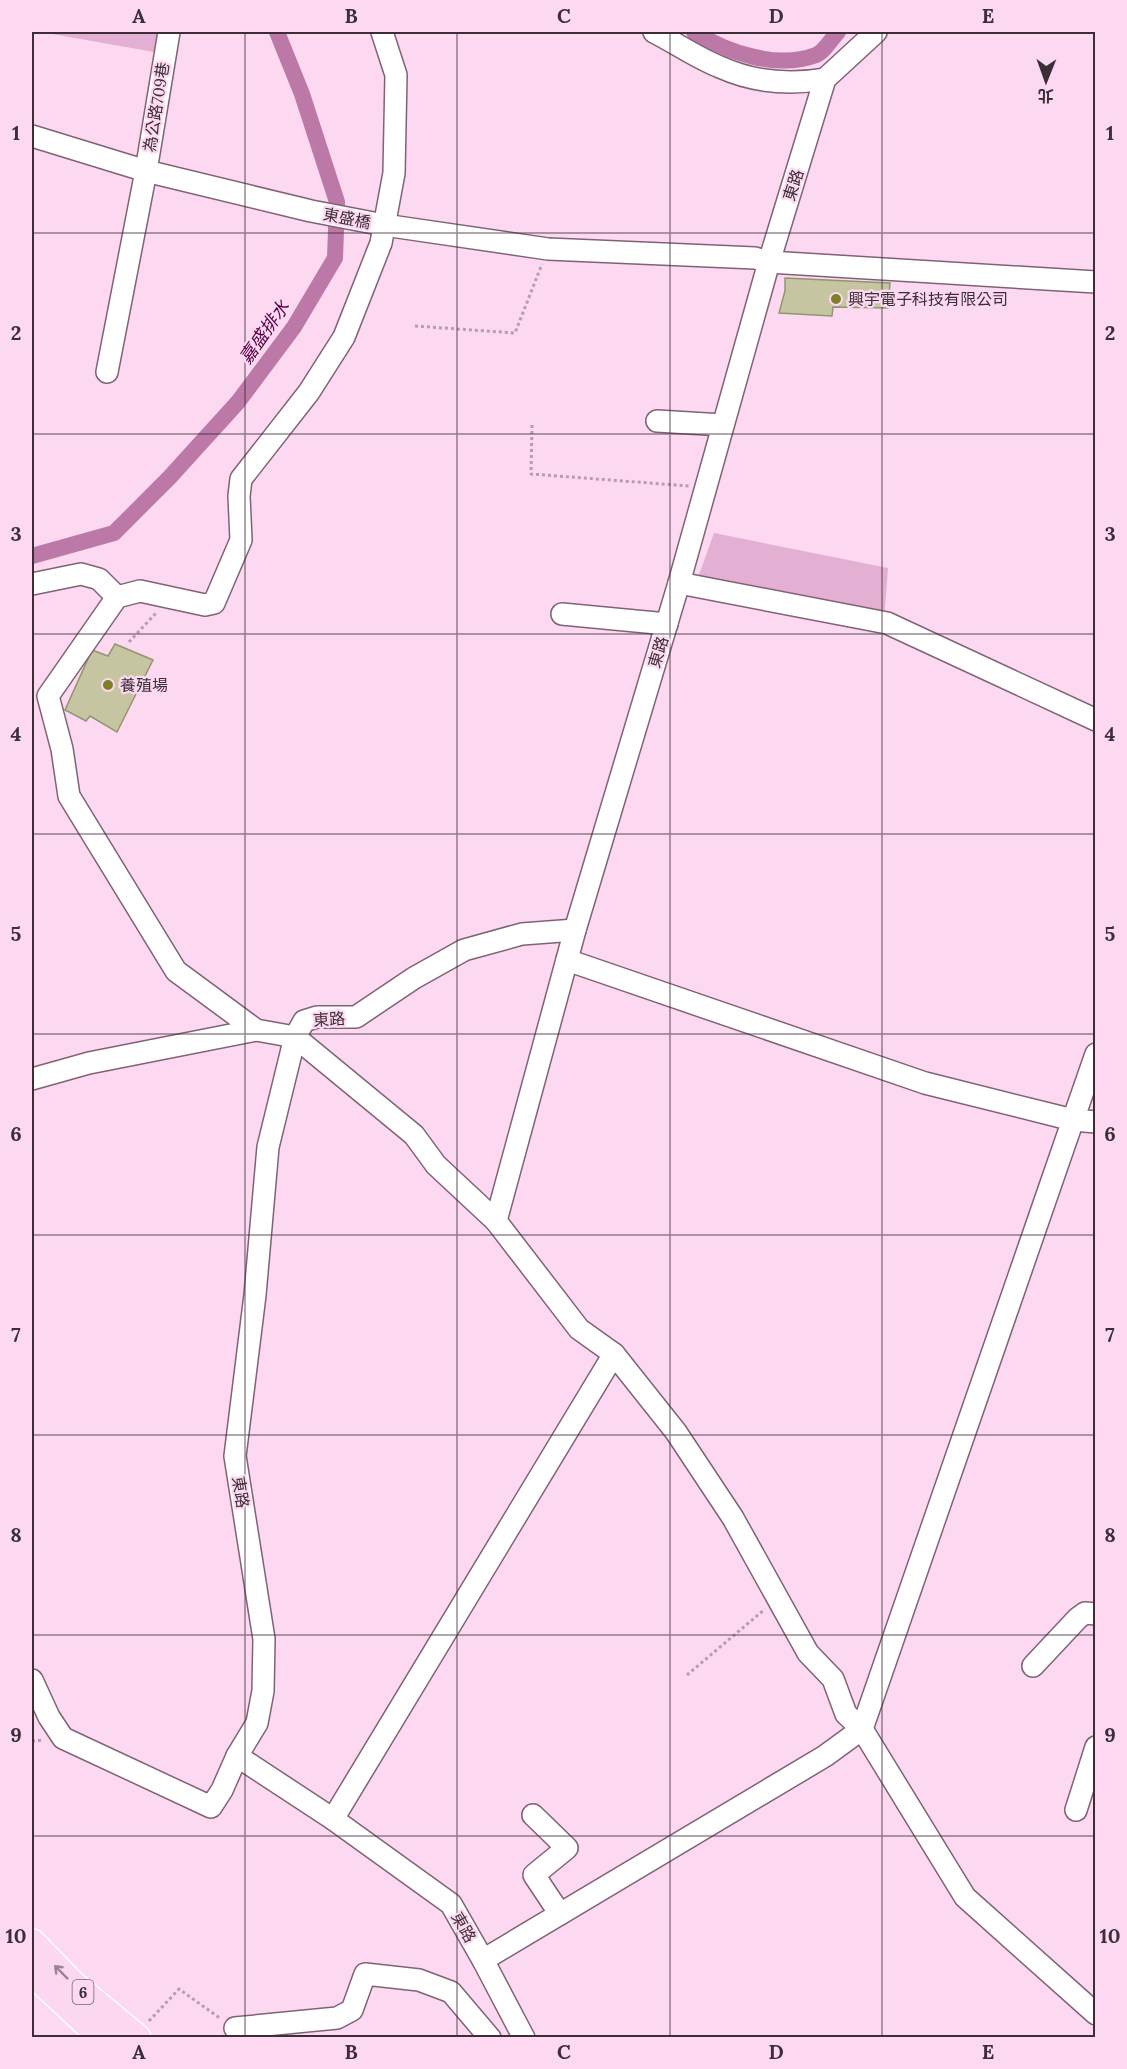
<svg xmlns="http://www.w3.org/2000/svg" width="1127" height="2069" viewBox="0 0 1127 2069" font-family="Lora,'Noto Sans TC',serif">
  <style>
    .green { fill: #e3afd2 }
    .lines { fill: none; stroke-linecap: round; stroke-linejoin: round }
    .canal { stroke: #bc78a7; stroke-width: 16 }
    .building { fill: #c5c5a1; stroke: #939472; stroke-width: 1.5 }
    .minor-casing { stroke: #806276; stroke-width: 24 }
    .major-casing { stroke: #fff; stroke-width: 30 }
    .path { stroke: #b79cad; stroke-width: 3; stroke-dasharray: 3 3; stroke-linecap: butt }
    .minor { stroke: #fff; stroke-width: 21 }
    .major { stroke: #fbd8f0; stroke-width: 27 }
    .oneway { stroke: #9b8393 }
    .grid { fill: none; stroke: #3b2e36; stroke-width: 1.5; stroke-opacity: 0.55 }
    .poi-dot { fill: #807e26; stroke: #fcd9f0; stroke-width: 2 }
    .labels { text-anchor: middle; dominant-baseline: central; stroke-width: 4.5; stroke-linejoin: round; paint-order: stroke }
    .shield { fill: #fcd9f0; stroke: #75616e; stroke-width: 1.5 }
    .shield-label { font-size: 15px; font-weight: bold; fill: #3b2e36 }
    .street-label { font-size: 16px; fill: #3b2e36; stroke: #fcd9f0 }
    .poi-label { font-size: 16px; fill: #3b2e36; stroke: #fcd9f0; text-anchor: start }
    .water-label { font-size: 18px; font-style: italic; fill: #560045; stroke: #fcd9f0 }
    .neatline { fill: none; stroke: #3b2e36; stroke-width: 2 }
    .grid-label { font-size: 20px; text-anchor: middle; font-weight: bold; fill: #3b2e36 }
  </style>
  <rect width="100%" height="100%" fill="#fcd9f0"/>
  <!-- green -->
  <g class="green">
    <polygon points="41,32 157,32 154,52"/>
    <polygon points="714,533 888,568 884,620 696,583"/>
  </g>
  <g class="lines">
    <!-- canal -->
    <g class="canal">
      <path d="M694,32C727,52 777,70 816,55C824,52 832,38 838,32"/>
      <polyline points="32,556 114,533 169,478 238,402 294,327 335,258 337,202 302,94 277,32"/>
    </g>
  </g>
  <!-- building -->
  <g class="building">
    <polygon points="785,278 890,283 888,308 833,307 832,316 779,313 785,291"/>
    <polygon points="115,644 153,660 117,732 90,716 86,721 65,710 92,650 108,656"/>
  </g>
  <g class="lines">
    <defs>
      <g id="minor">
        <polyline points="382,32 396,75 394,173 381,243 344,337 309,392 241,479 239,496 241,540 214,603 205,605 140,591 117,597 48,696 62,749 69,796 176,971 256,1030 295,1037 414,1135 436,1165 496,1221"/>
        <path d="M654,32C676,43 697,58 720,67C753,82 790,85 825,79"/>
        <polyline points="32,136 146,171 311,211 384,225 548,249 755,258 769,262 1096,282"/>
        <polyline points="107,372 146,171 169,32"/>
        <polyline points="657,421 723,425"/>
        <polyline points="679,583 887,623 1096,720"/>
        <polyline points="32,584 81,574 99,579 117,597"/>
        <polyline points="562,614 667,624"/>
        <polyline points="567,960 925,1083 1073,1120 1096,1054"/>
        <polyline points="32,1079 89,1063 256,1030"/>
        <polyline points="1096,1122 1073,1120 862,1729 965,1897 1096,2014"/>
        <polyline points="1033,1666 1078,1618 1085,1613 1096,1614"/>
        <polyline points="32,1680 49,1717 63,1738 211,1807 222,1790 237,1756 257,1723 263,1691 264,1639 235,1456 255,1295 268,1147 295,1037 304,1021 317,1017 356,1017 414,978 464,950 522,934 575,930"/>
        <polyline points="237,1756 333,1819 451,1904 483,1960 524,2038"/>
        <polyline points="1076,1810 1096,1747"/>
        <polyline points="533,1815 567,1848 534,1875 560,1914"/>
        <polyline points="333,1819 614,1354"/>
        <polyline points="483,1960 825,1756 862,1729 846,1714 833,1679 808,1653 733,1518 676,1432 614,1354 579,1329 496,1221 575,930 679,583 769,262 825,79 876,32"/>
        <polyline points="235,2028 337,2018 352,2010 365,1974 419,1980 451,1992 490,2038"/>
      </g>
      <g id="major">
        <polyline points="32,1943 72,1984 137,2038"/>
        <polyline points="32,1972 103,2038"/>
      </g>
    </defs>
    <!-- minor casing -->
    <use href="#minor" class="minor-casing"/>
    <!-- major casing -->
    <use href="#major" class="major-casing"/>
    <!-- path -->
    <g class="path">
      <polyline points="415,326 515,333 542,264"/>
      <polyline points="532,425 531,474 689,486"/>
      <polyline points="129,642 156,613"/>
      <polyline points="687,1675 765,1609"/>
      <polyline points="32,1741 44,1740"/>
      <polyline points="149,2021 179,1989 221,2019"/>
    </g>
    <!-- minor -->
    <use href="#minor" class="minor"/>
    <!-- major -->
    <use href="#major" class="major"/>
  </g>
  <!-- one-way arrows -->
  <defs><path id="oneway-shaft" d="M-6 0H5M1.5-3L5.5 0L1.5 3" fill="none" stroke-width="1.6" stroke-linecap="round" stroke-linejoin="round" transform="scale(1.5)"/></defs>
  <use class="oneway" href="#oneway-shaft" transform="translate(61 1972) rotate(-135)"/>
  <!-- grid -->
  <path class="grid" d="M245,32V2038M457,32V2038M670,32V2038M882,32V2038M32,233H1096M32,434H1096M32,634H1096M32,834H1096M32,1034H1096M32,1235H1096M32,1435H1096M32,1635H1096M32,1836H1096"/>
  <!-- markers -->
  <g class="poi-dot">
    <circle cx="836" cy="299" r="6"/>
    <circle cx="108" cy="685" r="6"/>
  </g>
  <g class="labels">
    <!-- shield labels -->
    <rect class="shield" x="72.5" y="1980" width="21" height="24" rx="4.5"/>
    <g class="shield-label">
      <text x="83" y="1992">6</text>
    </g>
    <!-- street labels -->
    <g class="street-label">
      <text transform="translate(156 107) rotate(-81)">為公路709巷</text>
      <text transform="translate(793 185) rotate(-72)">東路</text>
      <text transform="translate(347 218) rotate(11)">東盛橋</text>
      <text transform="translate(658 652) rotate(-73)">東路</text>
      <text transform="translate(329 1019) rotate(-4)">東路</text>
      <text transform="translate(241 1492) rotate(81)">東路</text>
      <text transform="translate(464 1927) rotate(60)">東路</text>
    </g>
    <!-- poi labels -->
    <g class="poi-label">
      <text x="848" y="299">興宇電子科技有限公司</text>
      <text x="120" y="685">養殖場</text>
    </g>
    <!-- water labels -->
    <g class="water-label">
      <text transform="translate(264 332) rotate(-55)">嘉盛排水</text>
    </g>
  </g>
  <!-- border -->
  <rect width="1127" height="2069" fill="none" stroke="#fcd9f0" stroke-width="66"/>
  <!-- north arrow -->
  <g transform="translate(1046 81) rotate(181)" stroke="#fcd9f0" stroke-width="4.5" paint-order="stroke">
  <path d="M0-4.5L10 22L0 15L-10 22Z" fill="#3b2e36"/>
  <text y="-9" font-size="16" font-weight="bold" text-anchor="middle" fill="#3b2e36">北</text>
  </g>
  <rect x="33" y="33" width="1061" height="2003" class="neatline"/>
  <g class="grid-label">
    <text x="139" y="23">A</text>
    <text x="351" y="23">B</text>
    <text x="564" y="23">C</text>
    <text x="776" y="23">D</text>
    <text x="988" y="23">E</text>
    <text x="16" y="140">1</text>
    <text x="1110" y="140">1</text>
    <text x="16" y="340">2</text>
    <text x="1110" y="340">2</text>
    <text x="16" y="541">3</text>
    <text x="1110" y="541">3</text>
    <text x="16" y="741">4</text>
    <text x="1110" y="741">4</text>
    <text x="16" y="941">5</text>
    <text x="1110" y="941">5</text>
    <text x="16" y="1141">6</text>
    <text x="1110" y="1141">6</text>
    <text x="16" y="1342">7</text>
    <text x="1110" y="1342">7</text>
    <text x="16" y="1542">8</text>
    <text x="1110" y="1542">8</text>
    <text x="16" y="1742">9</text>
    <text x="1110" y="1742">9</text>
    <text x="16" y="1943">10</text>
    <text x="1110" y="1943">10</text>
    <text x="139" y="2059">A</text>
    <text x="351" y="2059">B</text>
    <text x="564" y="2059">C</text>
    <text x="776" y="2059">D</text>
    <text x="988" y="2059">E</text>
  </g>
</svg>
